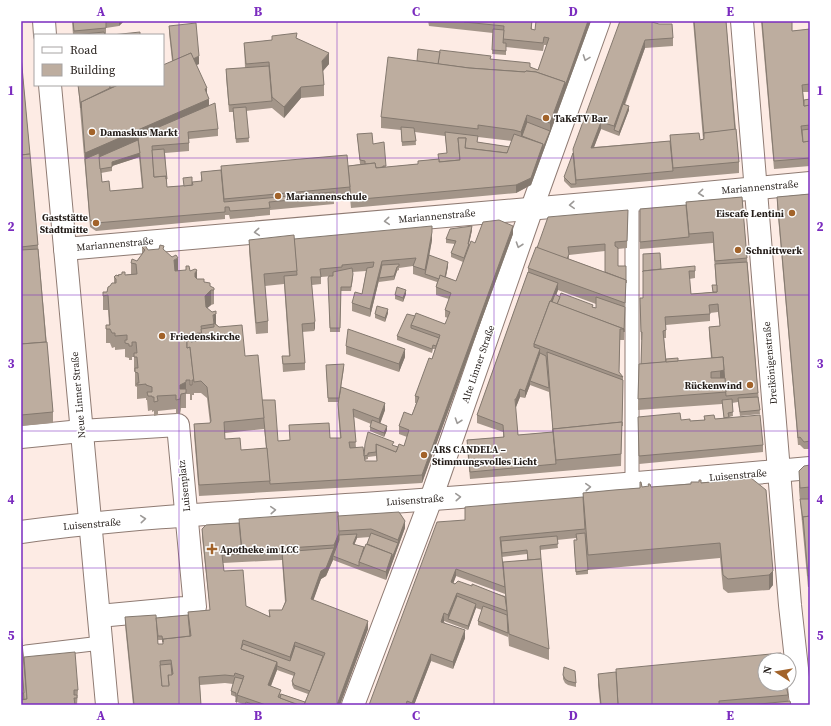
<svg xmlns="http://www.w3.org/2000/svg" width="831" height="726" viewBox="0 0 831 726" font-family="'Source Serif 4',serif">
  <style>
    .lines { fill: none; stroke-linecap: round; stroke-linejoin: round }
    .service-casing { stroke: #8f7b73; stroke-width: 15 }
    .minor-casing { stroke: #8f7b73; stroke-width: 24 }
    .service { stroke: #fff; stroke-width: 13 }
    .minor { stroke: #fff; stroke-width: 22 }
    .wall { fill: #a39589; fill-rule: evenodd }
    .shaded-wall { fill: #84796f }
    .building { fill: #bdad9f; stroke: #84796f; fill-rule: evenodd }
    .oneway { stroke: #9c9997 }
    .grid { fill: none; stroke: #7b2cbf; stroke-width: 1; stroke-opacity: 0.55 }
    .poi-dot { fill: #a2632a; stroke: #fff; stroke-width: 1.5 }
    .labels { text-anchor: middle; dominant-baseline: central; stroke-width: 3; stroke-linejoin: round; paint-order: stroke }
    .poi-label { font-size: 10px; font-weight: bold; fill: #231c18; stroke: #fff; text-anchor: start }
    .street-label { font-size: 10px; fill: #231c18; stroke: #fff }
    .neatline { fill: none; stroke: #7b2cbf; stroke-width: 1.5 }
    .grid-label { font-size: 13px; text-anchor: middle; font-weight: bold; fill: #7b2cbf }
  </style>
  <rect width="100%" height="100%" fill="#fdebe4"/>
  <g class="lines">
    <defs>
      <g id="service">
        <polyline points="632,200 632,484"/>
        <polyline points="26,652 101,643"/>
      </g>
      <g id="minor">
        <polyline points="44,21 45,35"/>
        <polyline points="742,21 790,605 801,705"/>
        <polyline points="50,85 107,705"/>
        <polyline points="65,249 632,200 810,183"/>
        <polyline points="21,437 81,431 178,425 195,607 99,616"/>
        <path d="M21,532C139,516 259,511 378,503C522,493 666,481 810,468"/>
        <polyline points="353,705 431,499 532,208 599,21"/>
      </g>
    </defs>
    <!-- service casing -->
    <use href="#service" class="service-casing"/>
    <!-- minor casing -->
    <use href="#minor" class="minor-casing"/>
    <!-- service -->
    <use href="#service" class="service"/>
    <!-- minor -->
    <use href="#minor" class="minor"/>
  </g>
  <!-- wall -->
  <g class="wall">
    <polygon points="72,21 124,21 119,26 106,28 106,35 73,35"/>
    <path d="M428,21H532V29L535,30L548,21H591L531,185L516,193L351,208L350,198L334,200V204L270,210V215L230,219L229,215H225V219L96,231L90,227L78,85H163L172,61L169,33V26L199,64L196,65L207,94L209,106L218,129V136L189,139V151L165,153L167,187L192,185L201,182V172L221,170V166H348L360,164L357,134L373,144L386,167L418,164V161L438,159L447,153L445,136L415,132L416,145L402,146L401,130L381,128V117L417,61L491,59L530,67L538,70L547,45H544L543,51L506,47V55L492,54L493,33L429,26ZM478,137L512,141L510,147L477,142ZM139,157L142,188L110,191L102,182L101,173L112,171V166Z"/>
    <polygon points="656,21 655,23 673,38 673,46 645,48 625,105 629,110 619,136 601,129 594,147 670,141 670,135 700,140 703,139 693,21 726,21 739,162 739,173 571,188 564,181 564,177"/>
    <polygon points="761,21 792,21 792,31 810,29 810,92 803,92 804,100 810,99 810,166 774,169"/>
    <polygon points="272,36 297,38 329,64 323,71 324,85 324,96 301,98 284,118 272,108 246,111 249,142 236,143 233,112 229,112 226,77 226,69 245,68 244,43 272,40"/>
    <polygon points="21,56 53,412 53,423 21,426"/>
    <polygon points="810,194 810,449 804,449 800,445 798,445 777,205 777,197"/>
    <path d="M742,197L760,414L740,416L738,402L732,403L733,416L729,417L763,445V452L639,464L638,417L690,421L704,420V416L715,419L724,418L722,404L638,410L639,364H641L642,340H641L640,306L643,298L661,269L695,271V278L689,279L691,294L713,292L712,285H716L713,243L640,249V209L686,205V202ZM718,312L720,326L709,327V334L711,358L678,361L666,359L664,338H666V325L710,321V313Z"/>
    <path d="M628,210L627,248L618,249V266H626L624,340H620L619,373L623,377L621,466L470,479L467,448V440L503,437V432L477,423V415L528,272V268L537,248ZM605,251V272L569,259V255ZM558,290L596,304V308L556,295ZM530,385L549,392L553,432L518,435L515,407H516L520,397L525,398Z"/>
    <path d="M472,230L469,244L513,234L422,483L199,496L194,435V424L210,423L207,398L201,393H194V395H192V400H190V394H186V408H181L180,414H176V409L158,411V415L154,416V411L152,412V410L148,411L147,400H146V398L137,399V387L135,386V371L134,372V357H132V360H129V358L125,357V349L115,350V347L112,348L110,343H106V325H109L108,310H103V292H107L110,286L114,283V277L125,275L131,274V263L137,261L142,254V247L148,250H164L178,271H190L197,279L204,282L214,290V304L211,305L207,308L216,324L245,356L278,441L290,440L289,425L330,438H340L338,412V402H328L326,365L344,368L341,388L385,410L380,423L387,430L384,437L370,431V427L371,424L354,417L356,448L364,453L394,446L398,447L404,446L407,437L399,434V426L412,415L416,403H415V396L432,359L435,349H433L432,353L397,340V336L415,316L445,324L448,318L445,317V310L449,299L436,295V287L437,282L413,274V266L399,268V270L397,271L394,280L379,282V280L370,317L352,311V303L362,294L366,271L352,272L353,278L351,291H341L340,332H330L328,278L333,276L321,277V284L312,285L315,328L314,331L302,332L305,363V370L283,372L282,356H289L284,284L265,286L268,321V333L256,334L249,251V240L294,239L432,240L429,255L448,266L446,277L456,281L463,262L451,257V253L455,244L446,243V239ZM264,427L266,448L241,450L225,439V433L264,429ZM376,456L377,461H365V460L368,459V457Z"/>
    <polygon points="406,294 403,302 395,299 395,295"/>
    <polygon points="388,313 385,322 375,318 375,314"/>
    <polygon points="346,346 405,357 399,372 346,354"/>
    <polygon points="810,465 810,587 808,587 799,490 799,471"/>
    <path d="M751,478L773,585L769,590L728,593L723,589L720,558L588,570V574L576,575L574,542L577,540L576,538L557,540L558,548L540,550L549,649V660L509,646L508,633V637L478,625V621L482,610L476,608L468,630L444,621V622L465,638L453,669L431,661L414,705H369L465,520V507L583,503V493L640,488V482L642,487H651ZM527,554V560L503,566L502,557ZM456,576L505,594V596L472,586L455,584L453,583Z"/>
    <path d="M338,516L405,528L386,580L333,560L326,576L321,579L313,600L368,629L340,705H245L237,702L236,705V697L231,695V691L233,684L225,683L200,685L201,705H133L125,625V617L156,618L188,615V612L210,610L202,537V529ZM370,537L367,544L364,547L354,545L357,538ZM282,560L285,602L282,610H269V617L246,606L224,571L223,563ZM158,640H162L163,644H158ZM277,670L294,676L292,681V685L294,689L308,694L305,702L281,694L271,686Z"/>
    <polygon points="21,630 24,662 78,690 77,705 21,705"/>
    <polygon points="598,674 788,695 788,701 791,705 600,705 598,685"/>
    <polygon points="563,675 576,683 576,687 568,685 565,683 563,679"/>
  </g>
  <!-- shaded-wall -->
  <g class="shaded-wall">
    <polygon points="119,21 124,21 119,26"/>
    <polygon points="588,21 591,21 531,185 516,193 516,185 543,144 550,131 550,123 565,82"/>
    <polygon points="645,40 645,48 615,130 614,130 614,126"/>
    <polygon points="329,53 329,64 322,72 322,61"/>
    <polygon points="199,56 199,64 174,75 174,67"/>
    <polygon points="301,87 301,98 284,118 284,107"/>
    <polygon points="207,88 207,100 209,99 209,113 99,161 85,159 85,153"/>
    <polygon points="629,106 629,110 619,136 619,132"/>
    <polygon points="527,115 527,126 521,140 521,132"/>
    <polygon points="601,122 601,129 591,155 591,148"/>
    <polygon points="140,153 140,157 112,166 112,162"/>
    <polygon points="472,226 472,230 468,248 468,244"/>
    <polygon points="513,226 513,234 422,483 422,475"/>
    <polygon points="432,232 432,240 426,274 425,274 425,270"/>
    <polygon points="178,258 178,272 174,275 174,260"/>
    <polygon points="382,261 382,269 379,278 379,280 370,317 370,309"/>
    <polygon points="448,262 448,266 444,285 444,281"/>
    <polygon points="397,267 397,271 394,280 394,276"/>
    <polygon points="197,270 197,285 195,287 195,273"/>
    <polygon points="558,283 558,290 551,309 535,344"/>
    <polygon points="211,290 211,305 205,310 205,296"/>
    <polygon points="406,290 406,294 403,302 403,298"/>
    <polygon points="388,309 388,313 385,322 385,318"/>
    <polygon points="216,314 216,328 214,324 213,315"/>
    <polygon points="315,321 315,328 314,331 314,323"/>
    <polygon points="197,333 197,348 191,354 191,339"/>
    <polygon points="405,349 405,357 399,372 399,364"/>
    <polygon points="540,349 540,357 530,381 530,385 525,398 525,391"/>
    <polygon points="724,370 724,381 720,382 720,371"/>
    <polygon points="186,382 186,393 181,394 180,414 180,385"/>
    <polygon points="520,389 520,397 516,407 516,399"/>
    <polygon points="385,403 385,410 379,427 379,419"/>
    <polygon points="387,426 387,430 384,437 384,433"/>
    <polygon points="405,521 405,528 398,547 398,540"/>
    <polygon points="339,533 339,544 333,556 333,560 326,576 321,579 311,607 311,599 321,571 334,548 334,545"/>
    <polygon points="357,534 357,538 353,548 353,544"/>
    <polygon points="398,543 398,547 386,580 386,572 392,554"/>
    <polygon points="456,569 456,576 451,590 451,582"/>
    <polygon points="773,571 773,585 769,590 769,575"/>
    <polygon points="457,593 457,600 448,619 448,615"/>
    <polygon points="476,604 476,608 468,630 468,626"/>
    <polygon points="444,613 444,621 441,629 441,622"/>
    <polygon points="368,621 368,629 340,705 337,705"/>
    <polygon points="465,630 465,638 453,669 453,662"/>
    <polygon points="295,642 295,650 290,665 290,657"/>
    <polygon points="431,654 431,661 414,705 412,705 412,703"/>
    <polygon points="277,662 277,670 268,693 268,685"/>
  </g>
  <!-- building -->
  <g class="building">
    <polygon points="73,21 106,21 106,28 74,31"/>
    <polygon points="464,21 532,21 531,29 535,30 536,21 588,21 565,86 565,82 536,72 526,71 525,72 469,68 438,64 440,50 491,56 490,59 530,63 530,67 538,70 549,38 544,37 543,43 503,39 504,26 464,22"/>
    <polygon points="620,21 653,21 652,22 659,24 672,24 673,38 645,40 614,126 601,122 591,148 670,141 673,171 576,180 573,149"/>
    <polygon points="694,21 726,21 735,130 704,133 704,136"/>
    <polygon points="762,21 792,21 792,31 810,29 810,84 802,85 804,106 810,105 810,125 801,126 803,142 810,141 810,158 774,161"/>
    <polygon points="196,23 199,56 193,59 191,53 173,61 169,26"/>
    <polygon points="493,29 504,30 503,43 506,43 506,51 492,50"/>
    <polygon points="104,32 105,35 74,35"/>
    <polygon points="140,32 140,35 112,35"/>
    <polygon points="297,33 296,38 329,53 322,61 324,85 301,87 284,107 272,97 269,62 246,64 244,43 272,40 272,36"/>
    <polygon points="418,49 440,52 438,64 417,61"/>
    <polygon points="191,53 207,88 205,89 209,99 85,153 81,102 118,85 163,85 163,65"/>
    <polygon points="21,56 30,154 21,155"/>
    <polygon points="388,57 469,68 525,72 526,71 536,72 565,82 550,123 527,115 521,132 514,130 478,125 478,129 381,117"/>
    <polygon points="269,66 272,101 229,105 226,69"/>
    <polygon points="78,85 110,85 110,88 81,102 81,108"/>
    <polygon points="110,85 118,85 110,88"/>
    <polygon points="810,99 810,105 804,106 804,100"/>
    <polygon points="215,103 218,129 188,132 189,143 152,146 154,177 166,176 167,187 193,185 192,182 202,181 201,172 221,170 224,202 334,192 334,196 269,202 270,208 230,211 229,207 225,207 225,212 96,223 90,220 85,159 99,153 102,182 109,181 110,191 143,188 138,136"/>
    <polygon points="623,104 629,106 619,132 614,130"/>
    <polygon points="246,107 249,138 236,139 233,108"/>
    <polygon points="527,122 550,131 543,148 543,144 522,136"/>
    <polygon points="401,127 414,128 416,141 402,142"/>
    <polygon points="736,129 739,162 673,168 670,135 699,133 700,140 704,139 704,133"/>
    <polygon points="810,129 810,141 803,142 802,130"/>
    <polygon points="445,132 478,136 477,142 510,147 507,153 465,148 466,138 458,138 460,160 439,162 438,154 447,153"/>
    <polygon points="372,133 373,144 384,142 386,166 383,166 383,167 376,168 375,163 365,164 365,161 360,160 357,134"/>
    <polygon points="514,134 543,144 531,178 516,185 351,200 348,166 375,163 376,168 418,164 418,161 439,159 439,162 460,160 458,138 466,138 465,148 507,153"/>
    <polygon points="138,140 140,153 112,162 112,167 100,169 99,157"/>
    <polygon points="164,149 167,179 166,179 166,176 154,177 152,150"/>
    <polygon points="573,153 576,184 571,184 564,177"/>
    <polygon points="30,154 38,245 21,247 21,155"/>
    <polygon points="347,155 350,187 224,199 221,166"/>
    <polygon points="192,177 192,185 184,186 183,178"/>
    <polygon points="810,194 810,441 804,442 800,437 798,438 777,197"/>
    <polygon points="742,197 747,258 715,261 713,232 689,234 686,202"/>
    <polygon points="686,205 689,237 640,242 640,209"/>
    <polygon points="628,210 627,241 615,242 615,246 618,248 618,266 626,266 626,283 626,280 605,272 605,244 568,247 569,254 567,259 537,248 548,217"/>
    <polygon points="499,220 513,226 422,475 270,484 262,400 275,400 278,441 290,440 289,425 329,423 330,438 341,438 338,404 341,387 385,403 379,419 353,409 356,442 349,442 350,448 363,447 365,461 377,461 376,444 396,452 399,444 404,446 409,430 399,426 404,412 412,415 419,397 415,396 429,358 432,359 440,335 411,325 416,313 445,324 450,312 445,310 451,293 436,287 440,275 456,281 471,241 475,243 483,222"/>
    <polygon points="432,226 432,232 425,270 413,266 416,258 382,261 370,309 352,303 355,292 362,294 367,268 373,267 374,262 342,265 342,267 320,269 321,277 311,277 315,321 314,323 302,324 305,363 283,364 282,356 290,356 284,276 297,275 294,239"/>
    <polygon points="472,226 468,244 469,244 464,258 451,253 456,241 446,239 450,229"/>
    <polygon points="294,235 297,271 264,274 268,321 256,323 249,240"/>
    <polygon points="145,245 148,250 159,249 160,245 164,246 163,249 172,257 176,255 178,258 174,260 175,271 186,270 186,266 189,266 190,271 195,269 197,270 195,273 195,277 197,279 204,279 204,282 210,283 210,286 214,288 214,290 211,290 205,296 206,307 212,312 216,311 216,314 213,315 214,324 201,326 202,333 197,333 196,338 191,339 190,336 187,337 187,348 190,347 194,380 192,380 192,385 190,385 190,380 186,380 186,382 180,385 180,389 186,389 186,393 181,394 180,399 176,400 176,395 157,396 158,401 154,402 154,397 152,397 152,396 148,396 147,392 152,392 152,387 146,385 146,384 137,385 137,383 139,383 138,373 135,372 135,368 138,368 137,357 134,357 134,353 137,353 136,342 132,342 132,346 129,346 129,344 125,343 125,340 127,340 127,335 115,336 115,333 112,333 110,329 106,329 106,325 110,325 108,295 103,296 103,292 107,292 108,287 110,286 112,283 116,283 116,279 114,277 116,275 119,276 118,275 122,274 122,272 125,272 125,275 137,274 136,264 131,263 132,259 137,261 145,250 142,247"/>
    <polygon points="536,247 626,280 625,303 528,268"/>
    <polygon points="38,249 46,342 21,344 21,250"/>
    <polygon points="660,253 661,269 643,271 643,272 643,254"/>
    <polygon points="429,255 448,262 445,277 440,275 439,279 425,274"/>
    <polygon points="747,262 758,393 726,396 723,357 712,358 709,327 720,326 718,304 709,305 710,314 665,317 666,330 663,331 666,362 641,364 642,332 641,332 640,298 643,298 643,271 695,266 695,271 689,271 691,294 717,292 715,264"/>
    <polygon points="399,264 399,266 397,267 394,276 379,278 382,265"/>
    <polygon points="352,268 353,274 351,287 341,287 340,328 330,328 328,278 329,276 333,276 333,272"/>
    <polygon points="528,272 558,283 551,301 550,301 534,344 534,347 540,349 525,391 520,389 516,399 515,399 518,435 553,432 556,464 470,472 467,440 504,437 503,425 477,415"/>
    <polygon points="712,285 717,285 717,292 713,292"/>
    <polygon points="397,287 406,290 403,298 395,295"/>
    <polygon points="561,293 593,305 592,307 596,308 596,297 625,307 624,332 624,329 557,304"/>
    <polygon points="555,294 560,297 557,304 552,302"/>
    <polygon points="550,301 624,329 620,329 619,372 623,377 534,344"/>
    <polygon points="377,306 388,309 385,318 375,314"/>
    <polygon points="407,314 415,316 411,325 411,328 439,338 436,346 433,345 432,349 397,336"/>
    <polygon points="214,323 219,327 242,325 245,356 258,355 264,418 224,422 225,439 240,438 241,450 267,448 270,481 199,485 194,424 210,423 211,421 207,387 201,381 194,382 190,347 187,348 187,340 190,340 191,342 196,341 197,336 202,336 201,329 214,327"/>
    <polygon points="348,329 405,349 399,364 346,346"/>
    <polygon points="47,342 53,412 21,415 21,344"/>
    <polygon points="547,352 623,380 622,426 622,422 553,429 553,432"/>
    <polygon points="540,353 546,356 549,388 530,381"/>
    <polygon points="723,357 724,370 720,371 711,372 711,378 725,378 726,392 638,399 639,364"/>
    <polygon points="678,358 678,361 666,362 666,359"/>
    <polygon points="344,364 339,398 328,398 326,365"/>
    <polygon points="758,397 760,410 740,412 738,398"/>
    <polygon points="732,399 733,412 728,413 729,417 724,418 722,400"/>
    <polygon points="680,413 681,420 690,419 690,421 705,420 704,416 714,415 715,419 760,415 763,445 639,456 638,417"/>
    <polygon points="372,420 387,426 384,433 370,427"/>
    <polygon points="622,422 621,454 556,460 553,429"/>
    <polygon points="368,432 394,442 392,445 398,447 396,452 376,444 376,452 368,453 368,455 364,456 365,444"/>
    <polygon points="810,465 810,487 800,488 799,471 804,466"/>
    <polygon points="751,478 766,490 773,571 769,575 728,579 723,575 720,543 588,555 583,493 614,490 640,488 640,482 641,482 642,487 649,486 648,484 650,484 651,487 691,484 691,482 699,482 699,480 701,480 701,483"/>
    <polygon points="583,497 585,529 500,537 505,587 456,569 451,582 455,584 458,581 472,586 472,584 505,597 507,611 457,593 448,615 444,613 441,622 465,630 453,662 431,654 412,703 407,701 406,705 369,705 437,522 465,520 465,507"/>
    <polygon points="800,499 810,499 810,516 803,517 803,520"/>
    <polygon points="338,512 339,533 334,545 242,551 239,519"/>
    <polygon points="399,512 405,521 398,540 371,529 339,531 338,516"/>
    <polygon points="810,516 810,576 808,576 803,517"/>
    <path d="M239,523L242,554L222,555L224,571L243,570L246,606L270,617L269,610H282L286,601L282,552L334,548L326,568L321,571L311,599L368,621L337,705H304L325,653L295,642L290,657L243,640L241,649L277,662L268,685L281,690L278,697L299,705H266L237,695L244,676L235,673L234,676L225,675L199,677L201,705H134L125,617L156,615L158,644H163V639L191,636L188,612L210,610L202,529L206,525ZM171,660L173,674L168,675L169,685L162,686L160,661Z"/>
    <polygon points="371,533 398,543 392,558 392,554 367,544"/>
    <polygon points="585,533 588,570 576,572 574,542 574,540 577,540 576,534"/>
    <polygon points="357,534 353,544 364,547 359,562 359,566 333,556 339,540 339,535"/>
    <polygon points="557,536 558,544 540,546 541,559 528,560 527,550 502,553 501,541"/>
    <polygon points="366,544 392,554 386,572 359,562"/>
    <polygon points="541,559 549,649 509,634 503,562"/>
    <polygon points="457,596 476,604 468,626 448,619"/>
    <polygon points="483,606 507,615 508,633 478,621"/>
    <polygon points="188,615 190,636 163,639 163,642 162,636 158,636 156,618"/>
    <polygon points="21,631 27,699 21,700 24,699 21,660"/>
    <polygon points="243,644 290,661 295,646 323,656 310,691 294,685 292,681 295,673 277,666 277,662 241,649"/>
    <polygon points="75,652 78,690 74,690 74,695 77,695 77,698 74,698 75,705 21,705 21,700 27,699 24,657"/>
    <polygon points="781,653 782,660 765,660 765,684 786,684 788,695 719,701 719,705 618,705 616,669"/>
    <polygon points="21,660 24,693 21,693"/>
    <polygon points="171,664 172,675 168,675 169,686 162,686 160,665"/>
    <polygon points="564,667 575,671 576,683 568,681 565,679 563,675"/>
    <polygon points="616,672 618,705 601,705 598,674"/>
    <polygon points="235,677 243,679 237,695 237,698 236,702 236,693 231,691"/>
    <polygon points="281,694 305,702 304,705 299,705 280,698"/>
    <polygon points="790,701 791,705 750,705"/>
    <polygon points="246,702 255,705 245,705"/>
  </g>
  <!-- one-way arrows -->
  <defs><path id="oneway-chevron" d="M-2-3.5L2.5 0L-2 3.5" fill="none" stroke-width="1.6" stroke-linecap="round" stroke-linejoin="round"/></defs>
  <g class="oneway">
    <use href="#oneway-chevron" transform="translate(586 58) rotate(110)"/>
    <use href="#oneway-chevron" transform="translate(701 193) rotate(174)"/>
    <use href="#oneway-chevron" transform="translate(572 205) rotate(176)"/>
    <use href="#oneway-chevron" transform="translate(387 221) rotate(175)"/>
    <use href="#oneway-chevron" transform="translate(257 232) rotate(175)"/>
    <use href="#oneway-chevron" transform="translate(519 245) rotate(109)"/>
    <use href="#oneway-chevron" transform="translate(458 421) rotate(109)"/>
    <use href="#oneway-chevron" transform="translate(588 487) rotate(-4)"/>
    <use href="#oneway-chevron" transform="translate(458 497) rotate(-4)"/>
    <use href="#oneway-chevron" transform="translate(273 510) rotate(-4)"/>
    <use href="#oneway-chevron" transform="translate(143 519) rotate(-5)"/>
  </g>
  <!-- grid -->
  <path class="grid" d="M179,21V705M337,21V705M494,21V705M652,21V705M21,158H810M21,295H810M21,431H810M21,568H810"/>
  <!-- markers -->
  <g class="poi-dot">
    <circle cx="546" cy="118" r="4"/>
    <circle cx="92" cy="132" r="4"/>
    <circle cx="278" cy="196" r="4"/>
    <circle cx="792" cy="213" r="4"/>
    <circle cx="96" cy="223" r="4"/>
    <circle cx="738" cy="250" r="4"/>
    <circle cx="162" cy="336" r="4"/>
    <circle cx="750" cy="385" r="4"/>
    <circle cx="424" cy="455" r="4"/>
    <path d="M210 543h4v4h4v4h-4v4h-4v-4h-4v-4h4z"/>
  </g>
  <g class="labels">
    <!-- poi labels -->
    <g class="poi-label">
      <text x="554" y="118">TaKeTV Bar</text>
      <text x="100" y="132">Damaskus Markt</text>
      <text x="286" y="196">Mariannenschule</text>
      <text x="784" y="213" text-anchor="end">Eiscafe Lentini</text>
      <text x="88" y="217" text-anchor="end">Gaststätte<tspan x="88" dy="12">Stadtmitte</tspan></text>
      <text x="746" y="250">Schnittwerk</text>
      <text x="170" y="336">Friedenskirche</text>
      <text x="742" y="385" text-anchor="end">Rückenwind</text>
      <text x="432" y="449">ARS CANDELA –<tspan x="432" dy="12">Stimmungsvolles Licht</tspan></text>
      <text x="220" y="549">Apotheke im LCC</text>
    </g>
    <!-- street labels -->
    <g class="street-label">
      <text transform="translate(760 187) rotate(-5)">Mariannenstraße</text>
      <text transform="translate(437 216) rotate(-5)">Mariannenstraße</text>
      <text transform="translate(115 244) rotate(-5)">Mariannenstraße</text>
      <text transform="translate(770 363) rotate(-95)">Dreikönigenstraße</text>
      <text transform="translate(478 364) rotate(-71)">Alte Linner Straße</text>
      <text transform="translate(78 395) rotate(-95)">Neue Linner Straße</text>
      <text transform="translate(738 475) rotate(-5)">Luisenstraße</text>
      <text transform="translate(184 486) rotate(-96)">Luisenplatz</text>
      <text transform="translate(415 500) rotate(-4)">Luisenstraße</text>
      <text transform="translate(92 524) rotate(-5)">Luisenstraße</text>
    </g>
  </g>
  <!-- border -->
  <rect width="831" height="726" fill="none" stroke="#ffffff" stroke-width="44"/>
  <!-- legend -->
  <rect x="34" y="34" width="130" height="52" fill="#ffffff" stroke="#a7a4a3"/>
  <rect x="42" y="47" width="20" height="6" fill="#ffffff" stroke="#a7a4a3"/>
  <text x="70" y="54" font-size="12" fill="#231c18">Road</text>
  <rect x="42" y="64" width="20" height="12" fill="#bdad9f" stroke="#a7a4a3"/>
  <text x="70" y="74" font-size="12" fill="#231c18">Building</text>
  <!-- north arrow -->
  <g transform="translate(777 672) rotate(282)"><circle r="19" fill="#ffffff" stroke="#a7a4a3"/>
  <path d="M0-3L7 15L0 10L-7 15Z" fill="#a2632a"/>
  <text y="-6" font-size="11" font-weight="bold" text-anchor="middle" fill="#231c18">N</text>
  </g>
  <rect x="22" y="22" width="787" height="682" class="neatline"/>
  <g class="grid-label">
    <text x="101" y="16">A</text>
    <text x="258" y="16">B</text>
    <text x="416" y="16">C</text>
    <text x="573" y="16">D</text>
    <text x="730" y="16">E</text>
    <text x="11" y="95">1</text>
    <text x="820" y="95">1</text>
    <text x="11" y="231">2</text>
    <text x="820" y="231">2</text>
    <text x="11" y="368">3</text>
    <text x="820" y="368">3</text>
    <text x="11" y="504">4</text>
    <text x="820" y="504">4</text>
    <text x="11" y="640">5</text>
    <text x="820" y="640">5</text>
    <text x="101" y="720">A</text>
    <text x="258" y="720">B</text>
    <text x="416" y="720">C</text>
    <text x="573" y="720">D</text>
    <text x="730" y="720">E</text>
  </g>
</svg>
